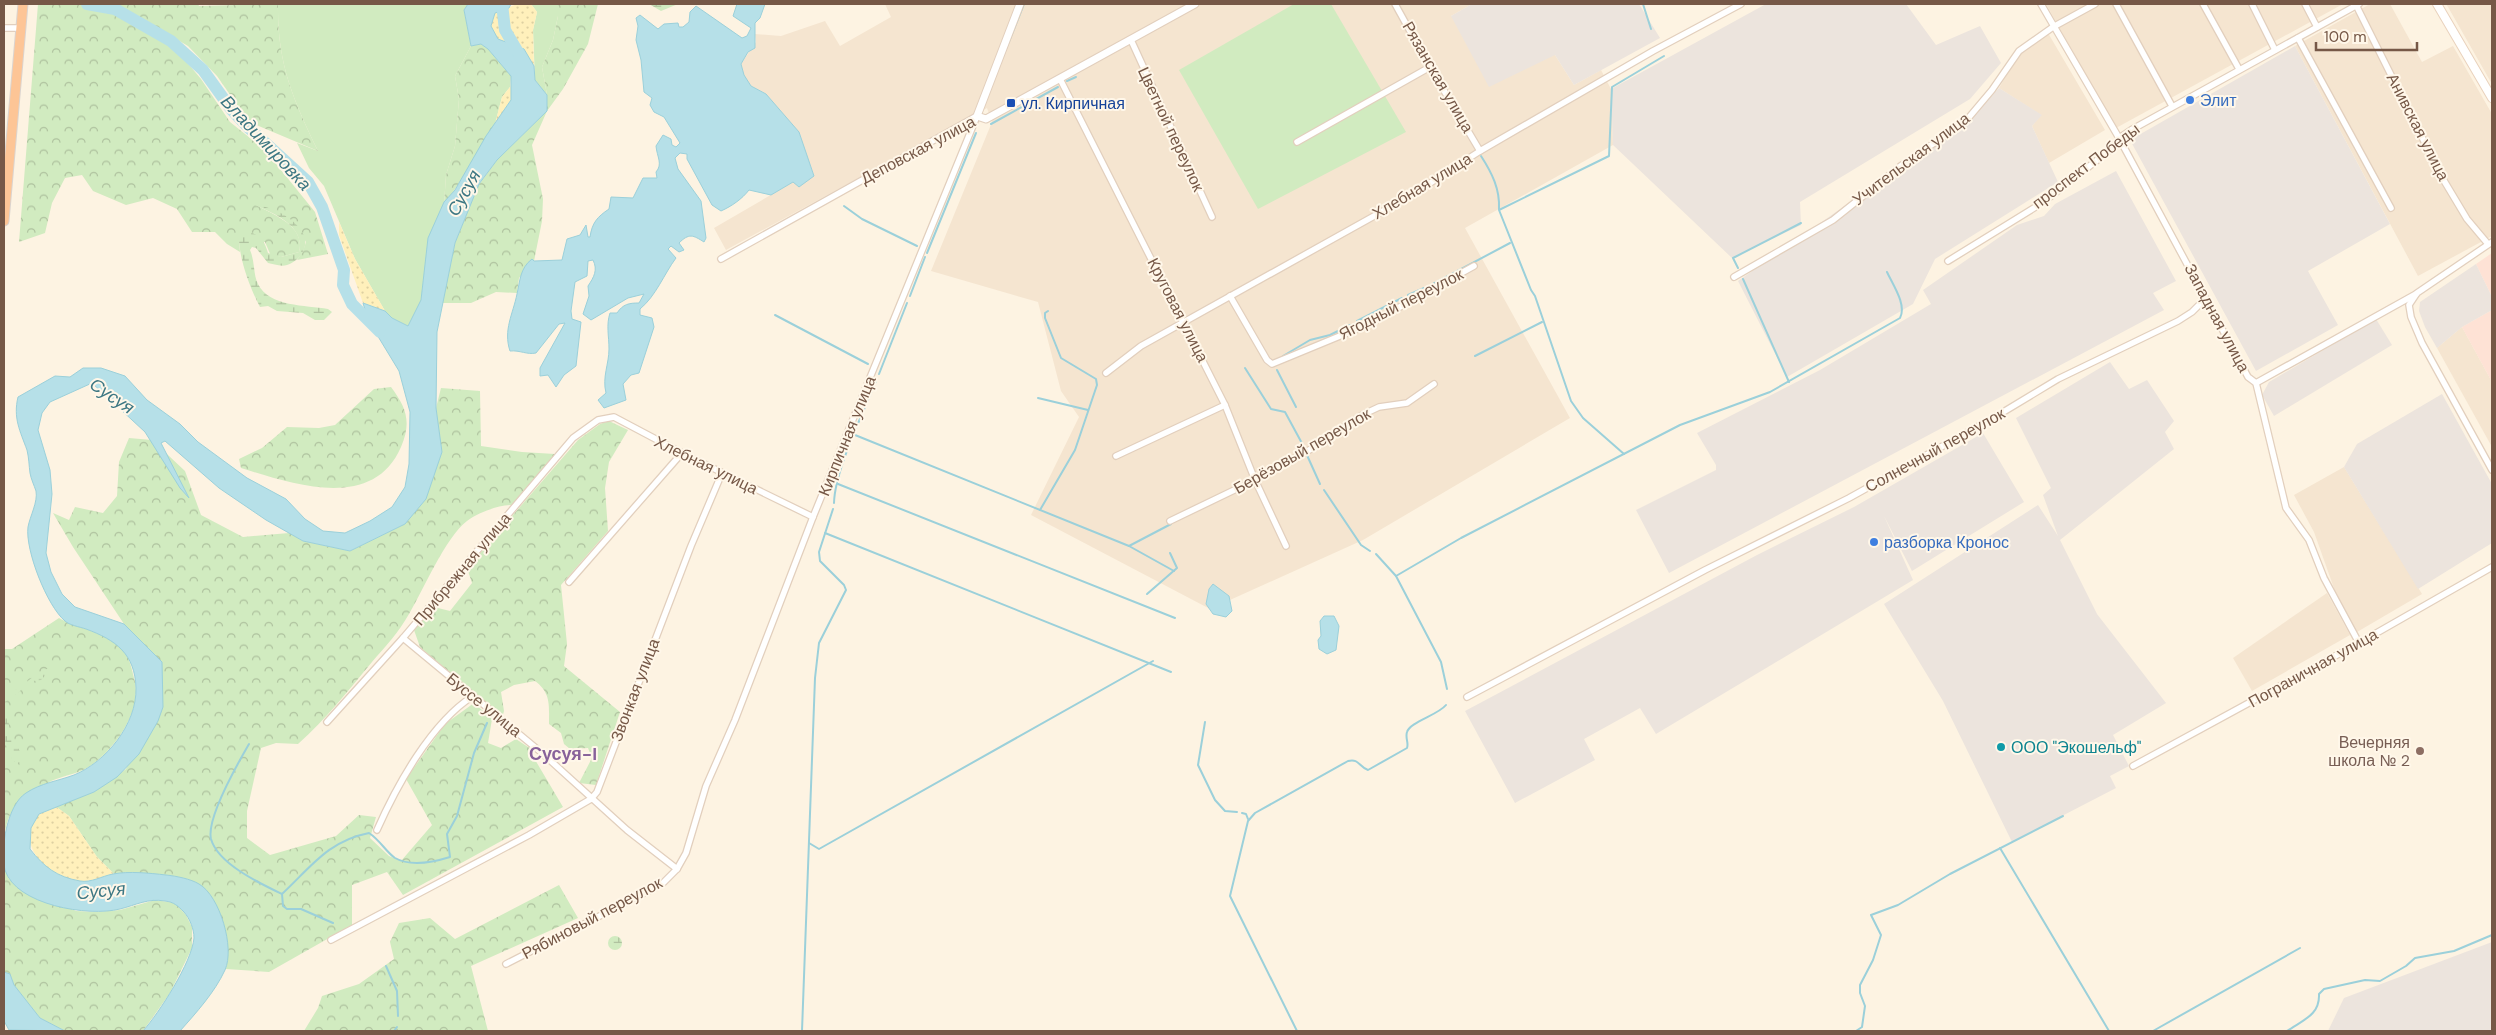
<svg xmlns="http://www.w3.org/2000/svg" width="2496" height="1035" viewBox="0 0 2496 1035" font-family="'DM Sans',sans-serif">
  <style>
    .residential { fill: #f5e5d0 }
    .commercial { fill: #fee2d5 }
    .industrial { fill: #ece4dd }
    .grass { fill: #d1ebc0 }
    .forest { fill: url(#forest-crowns) }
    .wetland { fill: url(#wetland-marsh) }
    .sand { fill: url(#sand-dots) }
    .water { fill: #b6e0e8; stroke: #9bd0da }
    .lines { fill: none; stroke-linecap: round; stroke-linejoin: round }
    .stream { stroke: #9bd0da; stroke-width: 2 }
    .river { stroke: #b6e0e8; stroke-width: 12 }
    .minor-casing { stroke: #e2cfbd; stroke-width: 8 }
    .tertiary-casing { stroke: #e2cfbd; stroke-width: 9 }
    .secondary-casing { stroke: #e9d2bd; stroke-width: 10 }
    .trunk-casing { stroke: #dbd4cf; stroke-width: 11 }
    .minor { stroke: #fff; stroke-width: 5.5 }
    .tertiary { stroke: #fff; stroke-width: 7 }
    .secondary { stroke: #fff; stroke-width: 8 }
    .trunk { stroke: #fdc596; stroke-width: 9 }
    .shop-dot { fill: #3f7fe0; stroke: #fff7e9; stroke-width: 2 }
    .transit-dot { fill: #1a4fb4; stroke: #fff7e9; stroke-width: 2 }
    .culture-dot { fill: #0f9aa8; stroke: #fff7e9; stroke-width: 2 }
    .education-dot { fill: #8d6e63; stroke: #fff7e9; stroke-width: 2 }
    .labels { text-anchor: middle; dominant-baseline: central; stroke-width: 4; stroke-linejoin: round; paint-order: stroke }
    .street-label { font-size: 16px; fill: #765847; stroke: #fff7e9 }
    .shop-label { font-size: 16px; fill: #366cbe; stroke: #fff7e9; text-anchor: start }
    .transit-label { font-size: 16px; fill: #164399; stroke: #fff7e9; text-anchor: start }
    .education-label { font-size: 16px; fill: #785e54; stroke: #fff7e9; text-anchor: end }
    .culture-label { font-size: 16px; fill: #0d838f; stroke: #fff7e9; text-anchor: start }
    .water-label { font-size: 18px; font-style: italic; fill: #3d7783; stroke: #fff7e9 }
    .neighbourhood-label { font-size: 18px; font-weight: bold; fill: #88629a; stroke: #fff7e9 }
  </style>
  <defs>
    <pattern id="forest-crowns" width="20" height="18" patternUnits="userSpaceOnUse" patternTransform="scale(1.25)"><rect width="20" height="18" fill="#d1ebc0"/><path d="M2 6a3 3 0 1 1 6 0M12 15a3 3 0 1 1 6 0" fill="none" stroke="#aec19e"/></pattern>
    <pattern id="wetland-marsh" width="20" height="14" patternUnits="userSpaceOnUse" patternTransform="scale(1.25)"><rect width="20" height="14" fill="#d1ebc0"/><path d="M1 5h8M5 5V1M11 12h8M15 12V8" fill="none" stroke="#aec19e"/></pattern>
    <pattern id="sand-dots" width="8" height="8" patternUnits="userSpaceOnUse" patternTransform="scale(1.25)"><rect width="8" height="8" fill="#fff0bb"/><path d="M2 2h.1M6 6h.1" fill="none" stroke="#ded0a2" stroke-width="1.8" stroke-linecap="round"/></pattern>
  </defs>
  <rect width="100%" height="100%" fill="#fdf3e2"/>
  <!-- residential -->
  <g class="residential">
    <polygon points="885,4 1472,4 1451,16 1555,55 1574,85 1601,70 1611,89 1613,145 1465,228 1570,418 1363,540 1210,609 1031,515 1079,417 1061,391 1038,302 931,271 992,122 987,108 726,250 714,228 793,182 814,176 799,132 766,94 751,86 744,75 741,64 756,42 755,34 781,36 825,21 840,46 891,17"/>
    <polygon points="2046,4 2343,4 2116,128"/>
    <polygon points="2370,4 2390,4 2422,62 2453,46 2492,114 2492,236 2418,276 2295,46"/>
    <polygon points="2446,4 2492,4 2492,84 2448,7"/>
    <polygon points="2048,33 2105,130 2049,163 2032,126 2041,115 1999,88 2018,56"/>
    <polygon points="2462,327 2492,382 2492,447 2437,348"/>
    <polygon points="2344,467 2422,594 2357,632 2335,591 2314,532 2294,495"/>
    <polygon points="2327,593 2350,635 2252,691 2233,658"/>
  </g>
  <!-- commercial -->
  <g class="commercial">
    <polygon points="2492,253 2492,297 2476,264"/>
    <polygon points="2492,310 2492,382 2462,327"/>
  </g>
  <!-- industrial -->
  <g class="industrial">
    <polygon points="1472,4 1639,4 1660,38 1574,85 1555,55 1489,87 1451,16"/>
    <polygon points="1766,4 1906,4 1936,45 1980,26 2001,63 1970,99 1800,202 1801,225 1732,258 1613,145 1611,89"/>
    <polygon points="2295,46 2390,224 2308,271 2338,325 2256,371 2130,140"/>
    <polygon points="1999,88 2042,115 2032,126 2058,182 1935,259 1913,304 1787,377 1738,281 1907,162 1963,128"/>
    <polygon points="2116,171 2176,281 2153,293 2164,310 1669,573 1636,510 1716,470 1716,465 1697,433 1820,370 1931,304 1923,290 2017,225 2044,216 2055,204"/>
    <polygon points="2476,264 2492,297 2492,310 2462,327 2437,348 2425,327 2419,311 2420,302"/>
    <polygon points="2376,319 2392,345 2274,416 2262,395 2269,382"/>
    <polygon points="2110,362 2129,389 2147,380 2174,421 2165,432 2174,449 2060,540 2097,614 2166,703 2113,735 2129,766 2110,776 2116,788 2012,842 1943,701 1884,604 2038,505 2058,536 2043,495 2051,488 2016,418"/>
    <polygon points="2442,394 2492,484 2492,543 2418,589 2344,467 2357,444"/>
    <polygon points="1983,433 2024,502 1912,571 1884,516 1913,580 1656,734 1640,708 1584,739 1595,760 1515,803 1465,711 1757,555 1854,507"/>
    <polygon points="2492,942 2492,1031 2328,1031 2344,998"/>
  </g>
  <!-- grass -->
  <g class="grass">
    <path d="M278,4H468L464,10L471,46L455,76L459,99L455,146L446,175L444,205L425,268L421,301L408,326L392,318L385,311L355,259L324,186L309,168L297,143L318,151C293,99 277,63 278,4Z"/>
    <polygon points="531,4 558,4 558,16 553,40 542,67 547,95 535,80 533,30 537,12"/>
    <polygon points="1294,4 1331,4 1406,132 1258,209 1179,70"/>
  </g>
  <!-- forest -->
  <g class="forest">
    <path d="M38,4H198L199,6L278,4C277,63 293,99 318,151L249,122L217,76L188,46L159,29L201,79L230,122L264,149L315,212L328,254L297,260L303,251L306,242L294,223L256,205C274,215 306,226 299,252L281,257L271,256L265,242L239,240L240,252L227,244L215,232H192L177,209L153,198L126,205L93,191L82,175L65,178L52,203L45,233L19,242Z"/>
    <polygon points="558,4 598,4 588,44 563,89 547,111 532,145 543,199 542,221 534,261 519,278 517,293 496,292 471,303 442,303 455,243 478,186 497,160 547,111 547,95 542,67 553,40 558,16"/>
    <polygon points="481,44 488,49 511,76 510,87 502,97 495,124 466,173 444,205 446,175 455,146 459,99 455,76 471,46"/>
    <path d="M391,387C406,407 412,422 401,447C373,512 292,484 241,468L239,459L262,448L287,427L319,428L335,425L374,389Z"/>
    <path d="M441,388L480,391L481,446L522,452L555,454L513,505C499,505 479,512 467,521C445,538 424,589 409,614C399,632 385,647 372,662C348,691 326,719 298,744L276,743L261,748L247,811V838L270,855L336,836L359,815L376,817L370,838L389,856L401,861L432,825L406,779L445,724L474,703L492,719L488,743L501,748L516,739L531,749L534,758L563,807L403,895L387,872L352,885V925L269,972L226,969L227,947L190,880L168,875L114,874L97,857L69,816L55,806L94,792L126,769L162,662L124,624L73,547L53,513L69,520L75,507L103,513L117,496L119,462L129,438L152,440L185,471L201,515L243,537L289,533L303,541L350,551L405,524L437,422L436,408Z"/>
    <path d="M609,421L628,430L609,462L605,488L608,531L561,585L567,644L564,666L620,712L596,785L579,783L592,758L588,748L570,749L564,744L561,733L549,724C549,705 551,693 535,681L514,685L501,692L504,711L502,718L420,647L414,630L434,607L450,611L472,583L467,568L578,440L600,424Z"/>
    <path d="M59,618C78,629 105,631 121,647C130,656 132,671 135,682C141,712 116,747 93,764C80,774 65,775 51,781C44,785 13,809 10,815C7,821 6,828 4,834V649H12Z"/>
    <polygon points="4,867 9,879 76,911 96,912 120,910 155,900 175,903 186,915 192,927 192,948 170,993 143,1031 65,1031 40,1018 14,985 10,974 4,972"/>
    <polygon points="559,885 578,918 471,966 488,1031 304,1031 318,1008 322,996 359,984 394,959 390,942 399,923 430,918 455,939"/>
  </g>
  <!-- wetland -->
  <g class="wetland">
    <polygon points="649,4 678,4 661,11"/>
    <path d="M253,204C270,207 292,215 302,232C311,245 300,261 287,265C281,267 273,264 268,263L256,248L252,247L250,250C255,261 253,274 258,284C269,307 306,305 328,309L332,312L324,320H315L303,313L277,311L268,306L260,307C250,288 240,261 239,240L249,232C261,235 265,242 268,253L281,257L299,252C306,226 272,212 253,204Z"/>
    <path d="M53,667L41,680L33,681L4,703V695C22,690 34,671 53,667Z"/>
    <path d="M11,709L12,711L8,717L10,735L27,763L22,766C3,759 4,732 4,715Z"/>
    <circle cx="615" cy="943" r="7"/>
  </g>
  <!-- sand -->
  <g class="sand">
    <polygon points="517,4 531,4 537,12 533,30 534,66 524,49 498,39 490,26 495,13"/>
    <polygon points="511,83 511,100 495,124 502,97 510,87"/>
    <polygon points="339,222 355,259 385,311 363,303 339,235"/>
    <path d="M55,806L69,816L97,857L114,874C104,877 94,881 84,881C41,883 2,824 55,806Z"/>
  </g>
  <!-- water -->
  <g class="water">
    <path d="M468,4H511L509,8L495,13L491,26L498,39L524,49L534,66L535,80L547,95V111L497,160L479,184L455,243L437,332L436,408L442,452L426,499L405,524L350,551L303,541L266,520L219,488L165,441L161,443L189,498L180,488L145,432L92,383L50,402L42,413L38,430L50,470L52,494L46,553L51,572L62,594L75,607L124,624L162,662L163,707L158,721L139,754L117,777L94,792L39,814L31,828L30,849C44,867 57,877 80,881C91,883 102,876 113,874C129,871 149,873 166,875C176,876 191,879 199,884C220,896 235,948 225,970C215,992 196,1013 180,1031H143C159,1013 192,962 194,938C194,929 190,919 184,912C178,906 174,902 165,901C148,898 136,905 120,909C88,917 16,905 5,870C0,849 7,805 26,793C41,783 58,781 74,775C106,762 137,724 136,688C135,654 116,640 86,629C80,627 69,625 65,621C47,606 25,550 28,527C30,516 38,502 36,491C34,485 31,479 30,473C29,466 29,458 27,450C20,431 13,418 18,397L55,376L70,377L83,368H101L125,376L147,400L180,424L198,442L247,478L286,499L305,519L323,531L345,533L370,521L392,507L405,487L409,464L410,412L399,371L368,320L363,303L385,311L392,318L408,326L421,300L428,238L444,202L455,190L486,136L511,100V76L488,49L481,44L471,46L464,10Z"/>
    <path d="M737,4H765L760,18L755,23V48L748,52L741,64L744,75L751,86L766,94L799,132L814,176L799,187L793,182L771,195L749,190C742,199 732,206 721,211L712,205L687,159V154L680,153L675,158L678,169L701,201L706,238L704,242C693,235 689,233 679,243L684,250L679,252L671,246L668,249L676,258C664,274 656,296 640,309V315L652,318L654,327L639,373L631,375L623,384L626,400L604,408L598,400L606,393C602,377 609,364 609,349C609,336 606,325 610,313H617C623,304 629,303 639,303L644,294L628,298L591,320L583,314L589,296L588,286C594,277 598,270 593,260L588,261L587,276L575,282L571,311L572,319L581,322L576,366L564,375L556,387L548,375L540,376V368L565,323L559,324L536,353C527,355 520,350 510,351C503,330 513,314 517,294C520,281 520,268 532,259L534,261L562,260L567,239L580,235L586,225L588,237H590C592,223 597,217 609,209L611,197L633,198L643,178H657L656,172C663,164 657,157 656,146L663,135L671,139L672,145L676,147L680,143L664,117L654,112L650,105L652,98L644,92L641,60L636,40L638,26L636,18L640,15L658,29L664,24L678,23L679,27H683L689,22L690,12L696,6L742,38L747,36L751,28L733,16Z"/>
    <polygon points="1213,584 1229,596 1232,611 1226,617 1213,614 1206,604 1209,589"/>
    <polygon points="1324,616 1334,616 1339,626 1336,650 1327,654 1319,649 1318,640 1321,636 1320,621"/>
    <polygon points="4,972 10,974 14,985 40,1018 65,1031 9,1030 4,1021"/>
  </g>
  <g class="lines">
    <!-- stream -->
    <g class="stream">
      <polyline points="1643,4 1651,29"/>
      <polyline points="1000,64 1024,4"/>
      <polyline points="1067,81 1076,77"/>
      <polyline points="991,124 1058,87"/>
      <path d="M1481,156C1492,173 1500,189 1499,209"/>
      <polyline points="844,206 862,219 917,246"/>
      <polyline points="927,253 976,133"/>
      <polyline points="1738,268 1733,258 1801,223"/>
      <polyline points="1743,279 1789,382"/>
      <polyline points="1431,285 1510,243"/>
      <polyline points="1408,295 1424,288"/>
      <polyline points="910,296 925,257"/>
      <polyline points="775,315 868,364"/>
      <polyline points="1357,321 1402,298"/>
      <polyline points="1283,356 1310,340 1330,335 1350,325"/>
      <polyline points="1475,356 1542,322"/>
      <polyline points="1245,368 1271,409 1285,412 1304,447"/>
      <polyline points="1277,370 1296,407"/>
      <polyline points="879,374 907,303"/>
      <polyline points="1038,398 1088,410"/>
      <polyline points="855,435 1129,546 1174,571"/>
      <polyline points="1306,453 1320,484"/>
      <polyline points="1624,454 1583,418 1571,401 1535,296 1531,290 1499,210 1609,156 1612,87 1664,56"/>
      <polyline points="838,484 1175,618"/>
      <polyline points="1324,490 1361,545 1370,551"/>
      <path d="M834,503C835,469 863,414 876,381"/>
      <polyline points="1040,510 1075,450 1097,385 1096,379 1061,358 1045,318 1045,313 1048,311"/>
      <polyline points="825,533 1171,672"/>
      <polyline points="1129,546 1171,524"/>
      <polyline points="1376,554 1396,576"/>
      <polyline points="1147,594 1177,568 1170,553"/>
      <path d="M1447,689L1441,662L1396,576L1461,538L1680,425L1770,392L1900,318C1907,305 1893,285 1887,272"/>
      <polyline points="1205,722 1198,765 1215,800 1225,811 1237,812"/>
      <path d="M249,744C238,763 206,818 211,839C218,864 261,884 282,894"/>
      <polyline points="1242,813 1246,814 1248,819"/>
      <polyline points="809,843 819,849 1153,661"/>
      <polyline points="2000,848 2109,1031"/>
      <path d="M333,923L301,909H287L283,906L282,894C311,867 328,841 369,833C380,840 386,852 395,858C411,867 434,862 450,857L447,834L457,816L474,753L487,723"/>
      <polyline points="386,966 397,991 398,1016"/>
      <polyline points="394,1031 397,1027"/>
      <polyline points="802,1031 815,678 819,643 846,590 844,585 820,561 819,552 833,509"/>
      <path d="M1297,1031L1230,896L1248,821L1255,813L1348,761C1359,758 1359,767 1368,770L1407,748C1409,743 1405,738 1407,732C1410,722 1438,715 1446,705"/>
      <polyline points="1856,1031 1862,1027 1865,1006 1860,993 1860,985 1873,960 1881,935 1871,915 1898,905 1950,874 2063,816"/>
      <polyline points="2153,1031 2300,948"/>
      <path d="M2287,1031C2303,1020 2320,1015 2319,994L2324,989L2365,980L2380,981L2406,966L2415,958L2454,951L2492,935"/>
    </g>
    <!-- river -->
    <g class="river">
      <polyline points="87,4 115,9 171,41 203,70 231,109 249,128 308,182 322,207 344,270 343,285 352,304 380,332"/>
      <polyline points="502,4 505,30 522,59"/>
    </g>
    <defs>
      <g id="minor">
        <polyline points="1395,4 1430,67 1480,151"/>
        <polyline points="2041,4 2119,138 2248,377 2256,383 2286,508 2309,540 2324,578 2359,643"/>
        <polyline points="2116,4 2172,106"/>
        <polyline points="2203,4 2239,69"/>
        <polyline points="2252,4 2275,50"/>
        <polyline points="2305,4 2317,27"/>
        <polyline points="2356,5 2443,179 2467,219 2488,244"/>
        <polyline points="4,28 22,28"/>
        <polyline points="2298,38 2391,208"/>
        <polyline points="1131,40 1212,217"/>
        <polyline points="1060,79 1225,405 1255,480 1286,546"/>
        <polyline points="1297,142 1430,67"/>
        <polyline points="2492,242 2417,293 2409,305 2411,317 2422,343 2492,470"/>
        <polyline points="721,259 977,116"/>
        <polyline points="1948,261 2042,203 2114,147 2119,138 2131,130 2359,4"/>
        <polyline points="1734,277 1833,220 1902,165 1965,122 1992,90 2019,51 2053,27 2095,4"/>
        <polyline points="1230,296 1267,360 1272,364 1369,324 1474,266"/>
        <polyline points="1106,373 1141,346 1410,196 1480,151 1653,51 1741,4"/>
        <polyline points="2256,383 2416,294"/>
        <polyline points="1116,456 1225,405"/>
        <polyline points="1170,521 1255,480 1311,449 1362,415 1379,407 1407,403 1434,384"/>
        <polyline points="569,582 682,453"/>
        <polyline points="403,638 542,753 627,830 677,869"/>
        <polyline points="1467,697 1705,570 1849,498 1995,417 2058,379 2178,321 2192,312 2205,299"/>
        <polyline points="327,722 403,638 573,438 598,420 614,417 682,453 813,517"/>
        <polyline points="2133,766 2359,643 2492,567"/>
        <path d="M377,830C397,785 431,723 473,696"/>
        <polyline points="331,940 529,835 591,799 597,792 691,546 722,473"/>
        <polyline points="506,964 662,884 677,869 686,853 706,786 735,720 813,517 977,116"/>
      </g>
      <polyline id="tertiary" points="1020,4 977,116 986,119 1195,4"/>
      <polyline id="secondary" points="2437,4 2492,98"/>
      <polyline id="trunk" points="4,221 23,4"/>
    </defs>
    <!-- minor casing -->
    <use href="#minor" class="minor-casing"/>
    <!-- tertiary casing -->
    <use href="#tertiary" class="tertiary-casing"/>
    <!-- secondary casing -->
    <use href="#secondary" class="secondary-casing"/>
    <!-- trunk casing -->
    <use href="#trunk" class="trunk-casing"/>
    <!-- minor -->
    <use href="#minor" class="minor"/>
    <!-- tertiary -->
    <use href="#tertiary" class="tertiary"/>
    <!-- secondary -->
    <use href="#secondary" class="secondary"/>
    <!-- trunk -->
    <use href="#trunk" class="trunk"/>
  </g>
  <!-- markers -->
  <g class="shop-dot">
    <circle cx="2190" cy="100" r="5"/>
    <circle cx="1874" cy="542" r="5"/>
  </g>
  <rect class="transit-dot" x="1006" y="98" width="10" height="10" rx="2.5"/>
  <circle class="culture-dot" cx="2001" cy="747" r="5"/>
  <circle class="education-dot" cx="2420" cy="751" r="5"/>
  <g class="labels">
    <!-- street labels -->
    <g class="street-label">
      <text transform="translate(1438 77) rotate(60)">Рязанская улица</text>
      <text transform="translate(2418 127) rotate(63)">Анивская улица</text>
      <text transform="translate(1171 129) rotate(65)">Цветной переулок</text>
      <text transform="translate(918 150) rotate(-28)">Деповская улица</text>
      <text transform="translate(1911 159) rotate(-37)">Учительская улица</text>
      <text transform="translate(2086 166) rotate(-37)">проспект Победы</text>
      <text transform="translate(1422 186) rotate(-31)">Хлебная улица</text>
      <text transform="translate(1401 304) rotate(-27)">Ягодный переулок</text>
      <text transform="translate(1178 310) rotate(63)">Круговая улица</text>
      <text transform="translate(2217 318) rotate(62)">Западная улица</text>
      <text transform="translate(847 436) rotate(-68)">Кирпичная улица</text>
      <text transform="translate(1935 450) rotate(-29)">Солнечный переулок</text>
      <text transform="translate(1302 451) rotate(-30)">Берёзовый переулок</text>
      <text transform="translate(706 465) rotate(26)">Хлебная улица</text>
      <text transform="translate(462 569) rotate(-50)">Прибрежная улица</text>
      <text transform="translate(2313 668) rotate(-29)">Пограничная улица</text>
      <text transform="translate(635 690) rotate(-69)">Звонкая улица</text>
      <text transform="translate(484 705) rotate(39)">Буссе улица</text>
      <text transform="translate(592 918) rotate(-28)">Рябиновый переулок</text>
    </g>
    <!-- shop labels -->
    <g class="shop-label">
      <text x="2200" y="100">Элит</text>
      <text x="1884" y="542">разборка Кронос</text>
    </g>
    <!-- transit labels -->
    <g class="transit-label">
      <text x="1021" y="103">ул. Кирпичная</text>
    </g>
    <!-- education labels -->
    <g class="education-label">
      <text x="2410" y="742">Вечерняя<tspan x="2410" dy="18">школа № 2</tspan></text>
    </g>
    <!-- culture labels -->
    <g class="culture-label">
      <text x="2011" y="747">ООО "Экошельф"</text>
    </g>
    <!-- water labels -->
    <g class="water-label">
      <text transform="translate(266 143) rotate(47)">Владимировка</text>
      <text transform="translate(464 193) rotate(-61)">Сусуя</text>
      <text transform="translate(112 396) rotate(34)">Сусуя</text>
      <text transform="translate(101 891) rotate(-6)">Сусуя</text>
    </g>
    <!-- neighbourhood labels -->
    <g class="neighbourhood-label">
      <text x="563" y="754">Сусуя-I</text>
    </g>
  </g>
  <!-- border -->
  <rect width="2496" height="1035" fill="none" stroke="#765847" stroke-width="10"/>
  <!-- scale -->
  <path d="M2316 42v8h101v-8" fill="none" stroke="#765847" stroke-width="2.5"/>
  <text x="2324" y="42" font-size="15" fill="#765847" stroke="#fff7e9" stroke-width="4" paint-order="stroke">100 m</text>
</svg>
